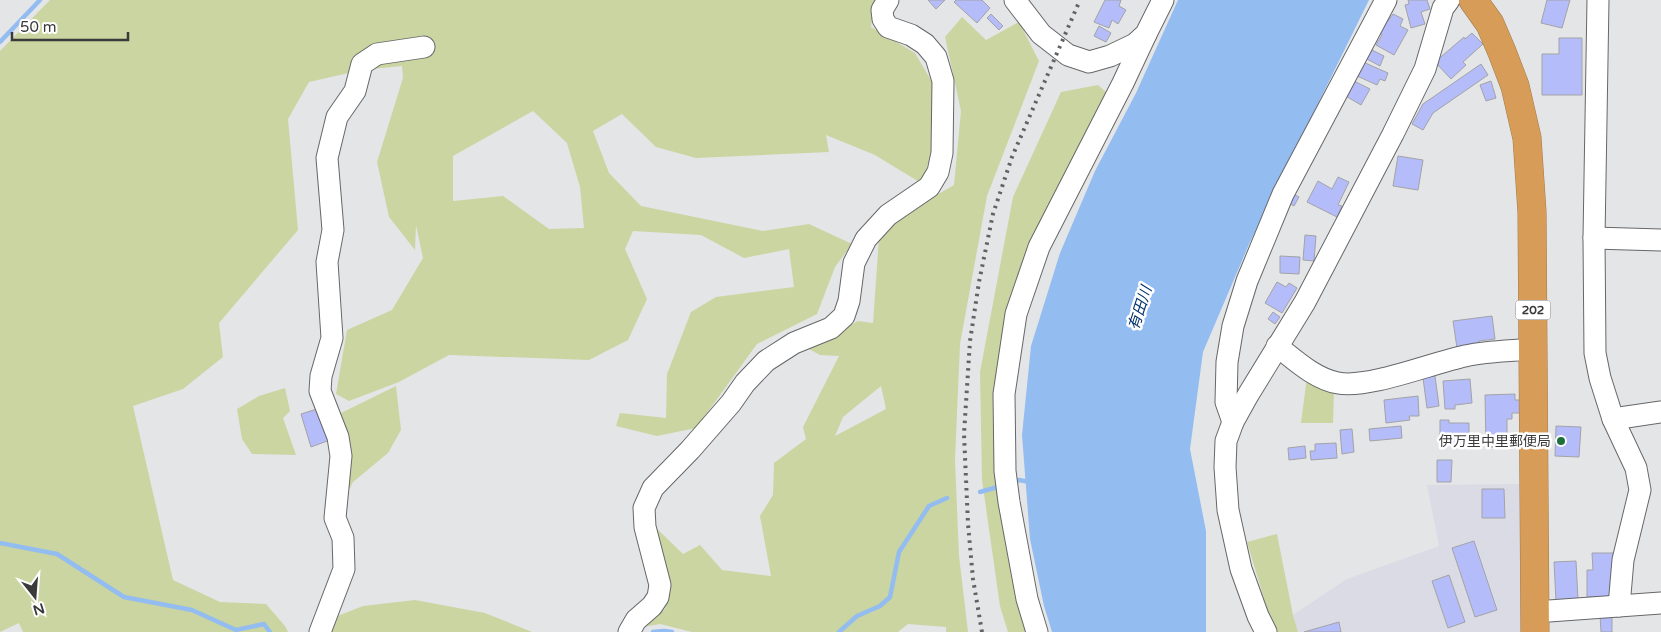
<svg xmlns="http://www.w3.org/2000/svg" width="1661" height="632" viewBox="0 0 1661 632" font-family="'Varela Round','Noto Sans JP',sans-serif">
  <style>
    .built { fill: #dadbe5 }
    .green { fill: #cbd5a1; fill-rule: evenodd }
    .water { fill: #93bcf1 }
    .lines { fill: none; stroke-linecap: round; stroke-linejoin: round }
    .stream { stroke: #93bcf1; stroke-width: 4.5 }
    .building { fill: #b4bcfa; stroke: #a3a3a6 }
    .minor-casing { stroke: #666769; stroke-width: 23 }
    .highway-casing { stroke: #a07a4e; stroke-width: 29 }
    .minor { stroke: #fff; stroke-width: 21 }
    .highway { stroke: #d79d58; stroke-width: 28 }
    .rail { stroke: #626264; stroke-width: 4; stroke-dasharray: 2.5 5; stroke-linecap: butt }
    .poi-dot { fill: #1f6e3e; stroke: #fff; stroke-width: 2 }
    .labels { text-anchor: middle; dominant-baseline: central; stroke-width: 5; stroke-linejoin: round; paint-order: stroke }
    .shield { fill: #fff; stroke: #757576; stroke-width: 1 }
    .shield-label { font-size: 12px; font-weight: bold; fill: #3a3a3b }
    .poi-label { font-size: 14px; fill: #3a3a3b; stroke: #fff; text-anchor: end }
    .water-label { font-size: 15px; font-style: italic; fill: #00336d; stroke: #fff }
  </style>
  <rect width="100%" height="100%" fill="#e4e5e7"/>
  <!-- built -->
  <polygon class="built" points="1525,484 1523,632 1298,632 1293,615 1347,579 1439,546 1427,485"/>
  <!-- green -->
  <g class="green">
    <path d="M50,0H875L871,27L915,53L932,82L935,145L921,183L875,155L826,135L829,152L696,158L656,147L622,114L593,131L609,173L641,206L763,231L809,224L852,244L835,267L817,314L757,344L696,428L657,436L616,426L620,413L666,418L667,374L691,312L716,297L794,287L789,249L744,258L701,235L633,231L625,249L647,299L628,340L589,360L449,355L399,382L349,401L336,394L347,330L392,310L423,258L416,225L415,250L389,217L377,162L403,78L402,66L362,70L309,82L288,119L298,230L219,323L223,357L183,389L133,406L173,580L220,602L266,604L285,626L288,632H23L19,623L0,632V51ZM533,111L567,143L580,187L584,228L549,229L503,196L453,201V156Z"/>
    <path d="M962,17L986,40L1019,22L1039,61L987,196L960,344L955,460L959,556L968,632H946V627L908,624L898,632H692L660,624L643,627L665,609L669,588L653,525L683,554L700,545L722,570L771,576L760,516L773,495L774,463L806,439L803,427L839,356L820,355L809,349L858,321L873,323L879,238L897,218L954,185L961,111L945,37ZM881,386L886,409L835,436L843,417Z"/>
    <polygon points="1098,85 1107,93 1035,240 997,394 1029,632 1008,632 1000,606 982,480 980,372 1013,197 1061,92"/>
    <polygon points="1307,377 1334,390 1333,423 1301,423"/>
    <polygon points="396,386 401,430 388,453 353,482 346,496 339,414"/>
    <polygon points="285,388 290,411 283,418 296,455 252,454 242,439 237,409 259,396"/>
    <polygon points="1277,534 1293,615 1298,632 1277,632 1272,625 1247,542"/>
    <polygon points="415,600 485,613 532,632 330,632 335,617 363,606"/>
  </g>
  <!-- water -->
  <polygon class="water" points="1178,0 1369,0 1250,242 1203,352 1190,449 1206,531 1206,632 1052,632 1044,606 1030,539 1022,435 1031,346 1060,253 1095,171 1136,93"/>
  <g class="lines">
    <!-- stream -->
    <g class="stream">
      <polyline points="0,42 40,0"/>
      <polyline points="1013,482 1019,480 1030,482"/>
      <polyline points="980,492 1001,486"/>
      <polyline points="0,543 57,554 124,597 192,610 236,630 264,624 270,632"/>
      <polyline points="653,632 664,631 672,632"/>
      <polyline points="839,632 857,616 880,606 890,597 899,552 929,506 947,498"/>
    </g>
  </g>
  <!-- building -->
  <g class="building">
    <polygon points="928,0 945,0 936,9"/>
    <polygon points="956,0 982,0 990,8 977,23 954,2"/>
    <polygon points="1105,0 1121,0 1119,6 1126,10 1118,24 1112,20 1109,28 1094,22"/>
    <polygon points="1408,0 1427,0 1430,9 1421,12 1425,24 1411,28 1405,5 1409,4"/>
    <polygon points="1547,0 1570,0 1562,28 1541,23"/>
    <polygon points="991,14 1003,26 999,30 987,18"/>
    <polygon points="1393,14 1403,19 1400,26 1408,30 1394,55 1376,45 1382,35 1375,31 1383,18 1388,21"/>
    <polygon points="1099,26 1111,33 1106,42 1094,36"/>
    <polygon points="1472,33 1483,44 1463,62 1466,65 1451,79 1435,62 1464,37 1465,39"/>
    <polygon points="1559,38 1582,38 1582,95 1542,95 1542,54 1559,54"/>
    <polygon points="1370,49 1384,56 1380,66 1365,58"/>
    <polygon points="1363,62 1388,73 1385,81 1380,79 1377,85 1357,76"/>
    <polygon points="1481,64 1488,75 1433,113 1423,130 1412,124 1423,104"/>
    <polygon points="1352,80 1370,89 1361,105 1344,95"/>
    <polygon points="1491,81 1496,98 1486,101 1480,85"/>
    <polygon points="1398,156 1423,160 1418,190 1393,186"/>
    <polygon points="1338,177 1349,182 1338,205 1342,206 1337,217 1307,202 1318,181 1332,189"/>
    <polygon points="1292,193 1299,197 1294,206 1287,202"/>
    <polygon points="1305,235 1316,236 1314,261 1303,260"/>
    <polygon points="1280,256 1300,257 1299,274 1280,273"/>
    <polygon points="1277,282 1286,287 1289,283 1297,288 1282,313 1265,303"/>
    <polygon points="1273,312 1280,317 1275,324 1268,319"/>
    <polygon points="1492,316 1495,339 1479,341 1479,345 1457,348 1453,321"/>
    <polygon points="1435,376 1439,406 1427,408 1423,378"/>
    <polygon points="1470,379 1472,403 1455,405 1455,409 1445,409 1443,381"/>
    <polygon points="1515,394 1515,400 1520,400 1520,413 1512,413 1512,419 1507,419 1507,439 1515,439 1515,447 1486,447 1485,395"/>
    <polygon points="1418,396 1419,416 1409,416 1410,420 1386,423 1384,400"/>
    <polygon points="320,408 330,440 311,447 301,414"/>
    <polygon points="1440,420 1449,420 1449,423 1469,423 1469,445 1440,445"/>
    <polygon points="1401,426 1402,438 1370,441 1369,429"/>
    <polygon points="1556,426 1581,427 1579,457 1555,456"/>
    <polygon points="1352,429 1354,452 1342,454 1340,430"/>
    <polygon points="1336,443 1337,458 1311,460 1310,451 1315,451 1315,444"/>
    <polygon points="1305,446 1306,458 1289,460 1288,448"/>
    <polygon points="1437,460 1452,460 1451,482 1437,482"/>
    <polygon points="1482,489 1504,489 1505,518 1482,518"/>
    <polygon points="1474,541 1497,610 1475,617 1452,548"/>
    <polygon points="1592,553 1616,553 1612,597 1587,597 1587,570 1593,570"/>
    <polygon points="1576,561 1578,600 1556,601 1554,562"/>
    <polygon points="1449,575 1465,622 1448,628 1432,581"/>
    <polygon points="1612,614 1612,632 1601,632 1600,615"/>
    <polygon points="1339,622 1341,632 1304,632"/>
  </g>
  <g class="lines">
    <defs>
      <g id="minor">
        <polyline points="1015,0 1041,34 1068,55 1089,62 1110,56 1135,44 1146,34 1163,0"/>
        <polyline points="1598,0 1594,238 1595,353 1600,378 1613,419 1636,468 1640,490 1623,560 1619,606"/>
        <polyline points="1594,238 1661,240"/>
        <path d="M1277,346C1295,360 1315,379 1338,383C1368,389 1432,363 1465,356C1487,351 1510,351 1533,349"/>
        <polyline points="1613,419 1661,412"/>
        <polyline points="1233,422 1226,402 1227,362 1233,326 1247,281 1283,194 1386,0"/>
        <polyline points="1535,612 1661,603"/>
        <polyline points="320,632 344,569 343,538 335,518 341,456 338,437 320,391 321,376 332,338 327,262 333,230 327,158 337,117 355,91 362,64 377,54 424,47"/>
        <polyline points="629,632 636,620 652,606 658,597 660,585 645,527 644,508 653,488 690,450 731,403 745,383 766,361 794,343 831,328 844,316 849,301 854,263 866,239 888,215 929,187 938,172 942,153 943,81 936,57 925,44 911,35 888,27 883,19 882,10 888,0"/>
        <polyline points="1037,632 1027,599 1009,502 1005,471 1004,394 1016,314 1039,247 1123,83 1146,34"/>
        <polyline points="1266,632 1258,616 1241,569 1228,510 1225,467 1226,441 1233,422 1248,395 1305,302 1393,134 1425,69 1443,8 1449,0"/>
      </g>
      <polyline id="highway" points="1473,0 1490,24 1502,52 1515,86 1527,138 1532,212 1535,632"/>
    </defs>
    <!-- minor casing -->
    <use href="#minor" class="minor-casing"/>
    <!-- highway casing -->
    <use href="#highway" class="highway-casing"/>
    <!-- minor -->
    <use href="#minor" class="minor"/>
    <!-- highway -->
    <use href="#highway" class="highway"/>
    <!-- rail -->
    <polyline class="rail" points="982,632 973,579 968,524 964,434 970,341 979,282 993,214 1012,157 1080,0"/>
  </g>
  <!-- markers -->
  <circle class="poi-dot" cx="1561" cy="441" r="5"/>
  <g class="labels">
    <!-- shield labels -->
    <rect class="shield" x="1515.5" y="300.5" width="35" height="19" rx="4"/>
    <g class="shield-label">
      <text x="1533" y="310">202</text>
    </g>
    <!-- poi labels -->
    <g class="poi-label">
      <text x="1551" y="441">伊万里中里郵便局</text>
    </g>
    <!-- water labels -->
    <g class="water-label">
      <text transform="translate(1140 308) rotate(-72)">有田川</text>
    </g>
  </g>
  <!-- north arrow -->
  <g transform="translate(35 597) rotate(163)" stroke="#ffffff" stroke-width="4" paint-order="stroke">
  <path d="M0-4L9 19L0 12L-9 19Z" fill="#3a3a3b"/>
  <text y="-8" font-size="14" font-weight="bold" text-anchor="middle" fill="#3a3a3b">N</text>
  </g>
  <!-- scale -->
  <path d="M12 32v8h116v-8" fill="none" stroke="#3a3a3b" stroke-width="2.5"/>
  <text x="20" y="32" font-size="15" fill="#3a3a3b" stroke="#ffffff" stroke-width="4" paint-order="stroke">50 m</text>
</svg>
